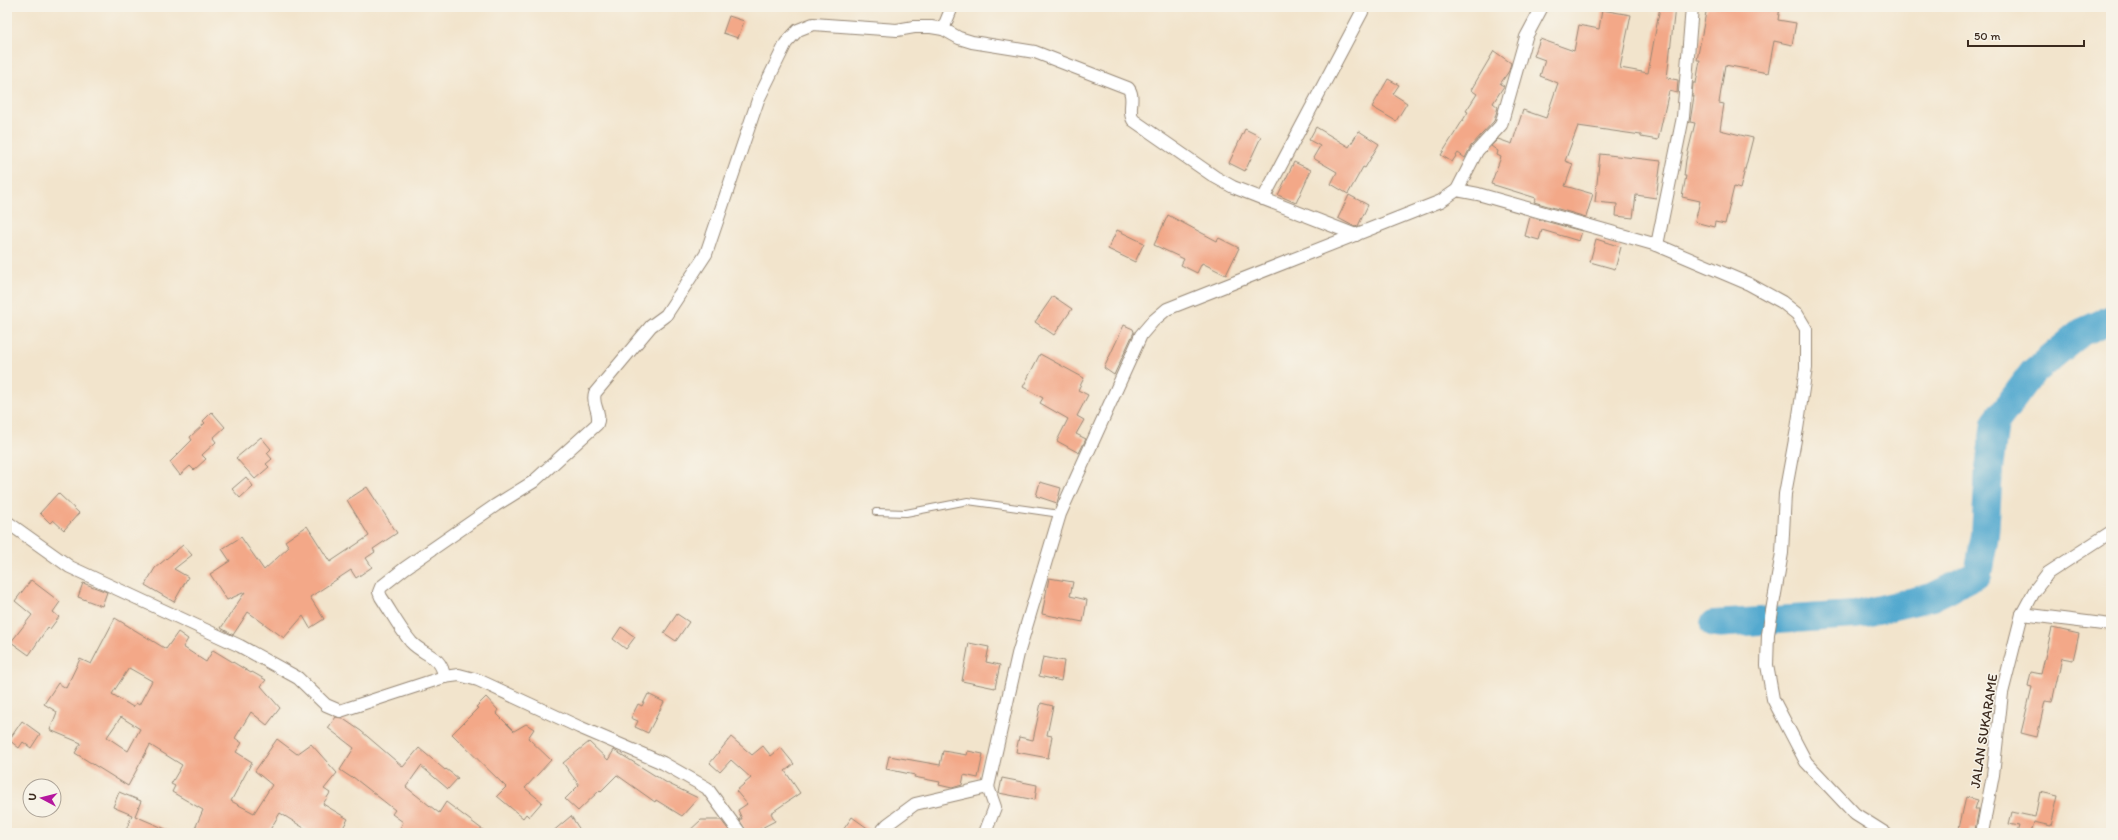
<svg xmlns="http://www.w3.org/2000/svg" width="2118" height="840" viewBox="0 0 2118 840" font-family="Itim,sans-serif">
  <style>
    .lines { fill: none; stroke-linecap: round; stroke-linejoin: round }
    .river { stroke: #53a9cf; stroke-width: 28 }
    .building { fill: #f3a888; fill-rule: evenodd }
    .lane-casing { stroke: #968775; stroke-width: 8 }
    .street-casing { stroke: #968775; stroke-width: 14 }
    .lane { stroke: #fff; stroke-width: 6 }
    .street { stroke: #fff; stroke-width: 12 }
    .labels { text-anchor: middle; dominant-baseline: central; stroke-width: 3; stroke-linejoin: round; paint-order: stroke }
    .street-label { font-size: 14px; fill: #3b2a1e; stroke: #f7f3e8 }
  </style>
  <rect width="100%" height="100%" fill="#f7f3e8"/>
  <filter id="ink" filterUnits="userSpaceOnUse"><feTurbulence type="fractalNoise" baseFrequency=".025" numOctaves="2"/><feDisplacementMap in="SourceGraphic" scale="8" xChannelSelector="R" yChannelSelector="G"/><feConvolveMatrix kernelMatrix="1 2 1 2 8 2 1 2 1" color-interpolation-filters="sRGB"/></filter>
  <filter id="wash" filterUnits="userSpaceOnUse"><feTurbulence type="fractalNoise" baseFrequency=".012" numOctaves="4" result="noise"/><feDisplacementMap in="SourceGraphic" scale="16" xChannelSelector="R" yChannelSelector="G"/><feGaussianBlur stdDeviation="0.9" result="paint"/><feColorMatrix in="noise" values="0 0 0 0 0 0 0 0 0 0 0 0 0 0 0 0 0 1.4 0 .05"/><feComposite in="paint" operator="in"/></filter>
  <g filter="url(#wash)">
    <rect width="100%" height="100%" fill="#f2e4cc"/>
    <g class="lines">
      <!-- river -->
      <polyline class="river" points="1714,624 1855,615 1932,597 1978,574 1985,535 1989,469 1995,423 2033,372 2082,332 2111,319"/>
    </g>
    <g id="blocks">
      <!-- building -->
      <g class="building">
        <polygon points="1660,7 1675,7 1667,78 1678,80 1677,93 1669,91 1658,140 1641,137 1641,135 1578,126 1565,161 1573,164 1565,186 1593,194 1586,217 1534,202 1536,198 1491,184 1501,157 1497,155 1498,151 1491,146 1498,139 1512,144 1523,110 1546,118 1558,83 1540,76 1545,60 1534,56 1540,39 1574,51 1579,25 1599,29 1602,10 1631,15 1620,68 1648,73"/>
        <polygon points="1707,7 1780,7 1778,20 1796,23 1792,45 1774,41 1768,73 1725,65 1719,103 1724,104 1720,130 1753,138 1740,189 1734,187 1725,224 1715,222 1714,227 1695,222 1700,201 1682,197 1686,176 1684,176 1686,160 1695,123 1690,122 1694,96 1692,96 1693,83 1696,83 1700,60 1697,60"/>
        <polygon points="729,16 744,21 738,38 723,33"/>
        <polygon points="1494,51 1511,63 1509,71 1500,84 1504,86 1493,103 1498,107 1494,121 1471,146 1465,158 1458,153 1452,162 1441,155 1468,112 1466,111 1477,94 1471,90"/>
        <polygon points="1388,79 1399,85 1393,94 1407,103 1396,121 1372,107"/>
        <polygon points="1316,127 1349,147 1359,131 1379,144 1365,168 1363,167 1348,194 1331,184 1337,172 1313,158 1320,146 1309,140"/>
        <polygon points="1245,129 1261,137 1245,171 1229,163"/>
        <polygon points="1600,154 1661,161 1656,198 1636,195 1633,218 1616,216 1617,204 1595,202"/>
        <polygon points="1294,162 1311,170 1296,203 1278,195"/>
        <polygon points="1349,195 1368,205 1358,226 1355,227 1338,218"/>
        <polygon points="1168,215 1217,241 1219,238 1239,248 1226,275 1202,263 1197,273 1181,265 1184,259 1154,245"/>
        <polygon points="1530,217 1582,231 1579,241 1542,230 1539,240 1525,236"/>
        <polygon points="1117,230 1144,243 1135,262 1108,249"/>
        <polygon points="1596,239 1621,247 1615,269 1590,262"/>
        <polygon points="1053,296 1072,309 1054,335 1035,322"/>
        <polygon points="1124,325 1133,329 1134,332 1114,375 1104,368"/>
        <polygon points="1040,354 1084,378 1078,390 1088,395 1077,416 1084,420 1076,434 1086,439 1079,453 1057,441 1068,419 1040,403 1043,398 1023,387"/>
        <polygon points="212,412 225,427 213,438 216,442 202,455 206,459 194,470 190,466 180,475 170,462 192,440 190,437 205,423 203,421"/>
        <polygon points="261,437 271,449 267,453 272,459 266,464 269,467 255,479 236,458"/>
        <polygon points="246,477 253,486 240,498 232,489"/>
        <polygon points="1040,482 1061,488 1057,503 1036,496"/>
        <polygon points="367,487 397,533 373,549 375,552 366,558 372,567 356,578 351,570 310,597 324,619 310,628 303,616 284,638 248,612 233,635 221,628 245,592 227,600 210,574 230,561 222,549 241,537 264,570 289,547 285,541 307,526 330,562 369,536 347,500"/>
        <polygon points="58,493 79,513 64,530 53,520 50,523 40,513"/>
        <polygon points="183,545 192,555 174,569 188,577 174,602 145,585 155,568"/>
        <polygon points="1049,578 1073,582 1070,596 1087,600 1083,622 1042,614"/>
        <polygon points="31,580 60,602 53,612 59,617 50,629 48,627 29,655 11,642 32,615 15,601"/>
        <polygon points="83,583 107,592 102,606 78,597"/>
        <polygon points="677,614 689,622 676,641 664,633"/>
        <path d="M115,618L166,649L178,632L188,639L183,647L206,662L213,650L251,673L252,672L266,680L261,686L280,708L267,725L251,712L235,738L242,743L236,752L252,762L231,801L254,813L272,785L255,771L277,739L297,754L311,744L337,773L324,789L330,793L323,804L348,819L340,833H312L280,813L268,833H193L203,810L172,792L175,786L171,784L182,765L150,745L128,786L75,753L81,743L50,730L57,712L44,704L58,683L66,688L80,659L91,664ZM129,668L152,681L139,705L136,703L133,707L112,694ZM121,717L140,729L128,751L107,737Z"/>
        <polygon points="621,627 635,637 626,649 613,639"/>
        <polygon points="2052,628 2079,634 2073,660 2062,658 2052,702 2045,701 2037,737 2021,733 2032,687 2028,686 2031,672 2041,674"/>
        <polygon points="969,643 989,647 986,662 1000,665 995,688 962,681"/>
        <polygon points="1043,657 1064,661 1061,681 1039,676"/>
        <polygon points="648,694 664,702 648,733 635,727 638,721 631,718 638,704 642,706"/>
        <polygon points="486,697 498,710 496,713 514,731 526,724 534,729 528,738 551,760 525,788 542,802 529,817 526,814 523,818 497,796 506,787 452,734 478,708 476,707"/>
        <polygon points="1041,703 1053,706 1047,735 1052,736 1048,758 1016,752 1019,737 1033,740"/>
        <polygon points="336,717 342,718 361,731 403,767 419,748 445,770 446,769 458,778 448,789 421,766 406,787 439,813 446,802 487,833 398,833 403,822 392,814 395,810 353,777 352,778 340,770 354,748 328,728"/>
        <polygon points="22,721 40,734 31,748 23,742 19,748 9,740"/>
        <polygon points="731,737 752,755 763,746 771,756 781,748 794,764 785,771 800,793 771,813 775,821 752,833 747,833 739,819 742,819 738,810 747,804 736,791 751,778 731,760 720,772 710,763"/>
        <polygon points="589,742 608,760 614,750 667,783 698,798 682,816 656,800 655,802 617,775 601,791 600,790 578,811 565,799 579,785 563,763"/>
        <polygon points="943,751 967,755 968,751 983,754 978,778 964,775 962,785 952,788 939,785 940,782 914,777 915,775 886,769 889,756 940,765"/>
        <polygon points="1002,778 1037,785 1035,800 999,793"/>
        <polygon points="119,792 141,801 135,816 175,833 125,833 132,815 113,807"/>
        <polygon points="2040,792 2058,796 2051,826 2034,822 2031,833 2017,833 2019,826 2009,824 2012,812 2035,817"/>
        <polygon points="1966,797 1978,800 1975,809 1979,809 1975,830 1971,829 1970,833 1958,833"/>
        <polygon points="571,816 582,833 551,833"/>
        <polygon points="852,817 873,832 873,833 841,833"/>
        <polygon points="701,820 721,820 731,833 687,833"/>
      </g>
    </g>
  </g>
  <g filter="url(#ink)">
    <use href="#blocks" fill-opacity="0" stroke="#968775" stroke-width="1"/>
    <g class="lines">
      <defs>
        <polyline id="lane" points="876,512 906,513 968,501 1060,514"/>
        <g id="street">
          <polyline points="943,29 952,7"/>
          <polyline points="1457,190 1477,151 1501,125 1526,37 1542,7"/>
          <polyline points="1263,199 1362,12"/>
          <polyline points="1657,245 1683,117 1692,7"/>
          <polyline points="7,522 70,567 240,646 298,678 326,705 340,711 444,677 459,675 478,680 579,727 663,763 707,788 740,833"/>
          <polyline points="2022,614 2111,625"/>
          <path d="M444,677C442,655 424,656 411,642C400,629 391,612 381,597L379,592L381,587L405,568L496,505L533,482L597,424C602,412 591,405 595,393L651,326L666,315L706,254L758,100L786,43L798,30L813,24L897,30L914,27H931L943,29L959,38L972,42L1035,52L1128,88C1136,97 1127,110 1133,120L1215,177L1233,187L1356,235"/>
          <polyline points="880,833 888,824 915,804 988,787 1018,654 1060,514 1141,335 1153,321 1167,309 1441,201 1457,190 1478,194 1657,245 1749,284 1782,302 1797,314 1806,329 1806,368 1797,429 1785,494 1782,553 1768,634 1767,665 1773,699 1806,762 1855,814 1885,833"/>
          <polyline points="985,833 995,807 988,787"/>
          <polyline points="1982,833 1993,775 2002,693 2022,614 2035,590 2048,573 2111,532"/>
        </g>
      </defs>
      <!-- lane casing -->
      <use href="#lane" class="lane-casing"/>
      <!-- street casing -->
      <use href="#street" class="street-casing"/>
      <!-- lane -->
      <use href="#lane" class="lane"/>
      <!-- street -->
      <use href="#street" class="street"/>
    </g>
  </g>
  <g class="labels">
    <!-- street labels -->
    <g class="street-label">
      <text transform="translate(1984 731) rotate(-81)">JALAN SUKARAME</text>
    </g>
  </g>
  <!-- margin -->
  <rect width="2118" height="840" fill="none" stroke="#f7f3e8" stroke-width="24"/>
  <!-- north arrow -->
  <g transform="translate(42 798) rotate(277)"><circle r="19" fill="#f7f3e8" stroke="#aca397"/>
  <path d="M0-3L7 15L0 10L-7 15Z" fill="#b5179e"/>
  <text y="-6" font-size="11" font-weight="bold" text-anchor="middle" fill="#3b2a1e">U</text>
  </g>
  <!-- scale -->
  <path d="M1968 40v6h116v-6" fill="none" stroke="#3b2a1e" stroke-width="2"/>
  <text x="1974" y="40" font-size="12" fill="#3b2a1e" stroke="#f7f3e8" stroke-width="3" paint-order="stroke">50 m</text>
</svg>
